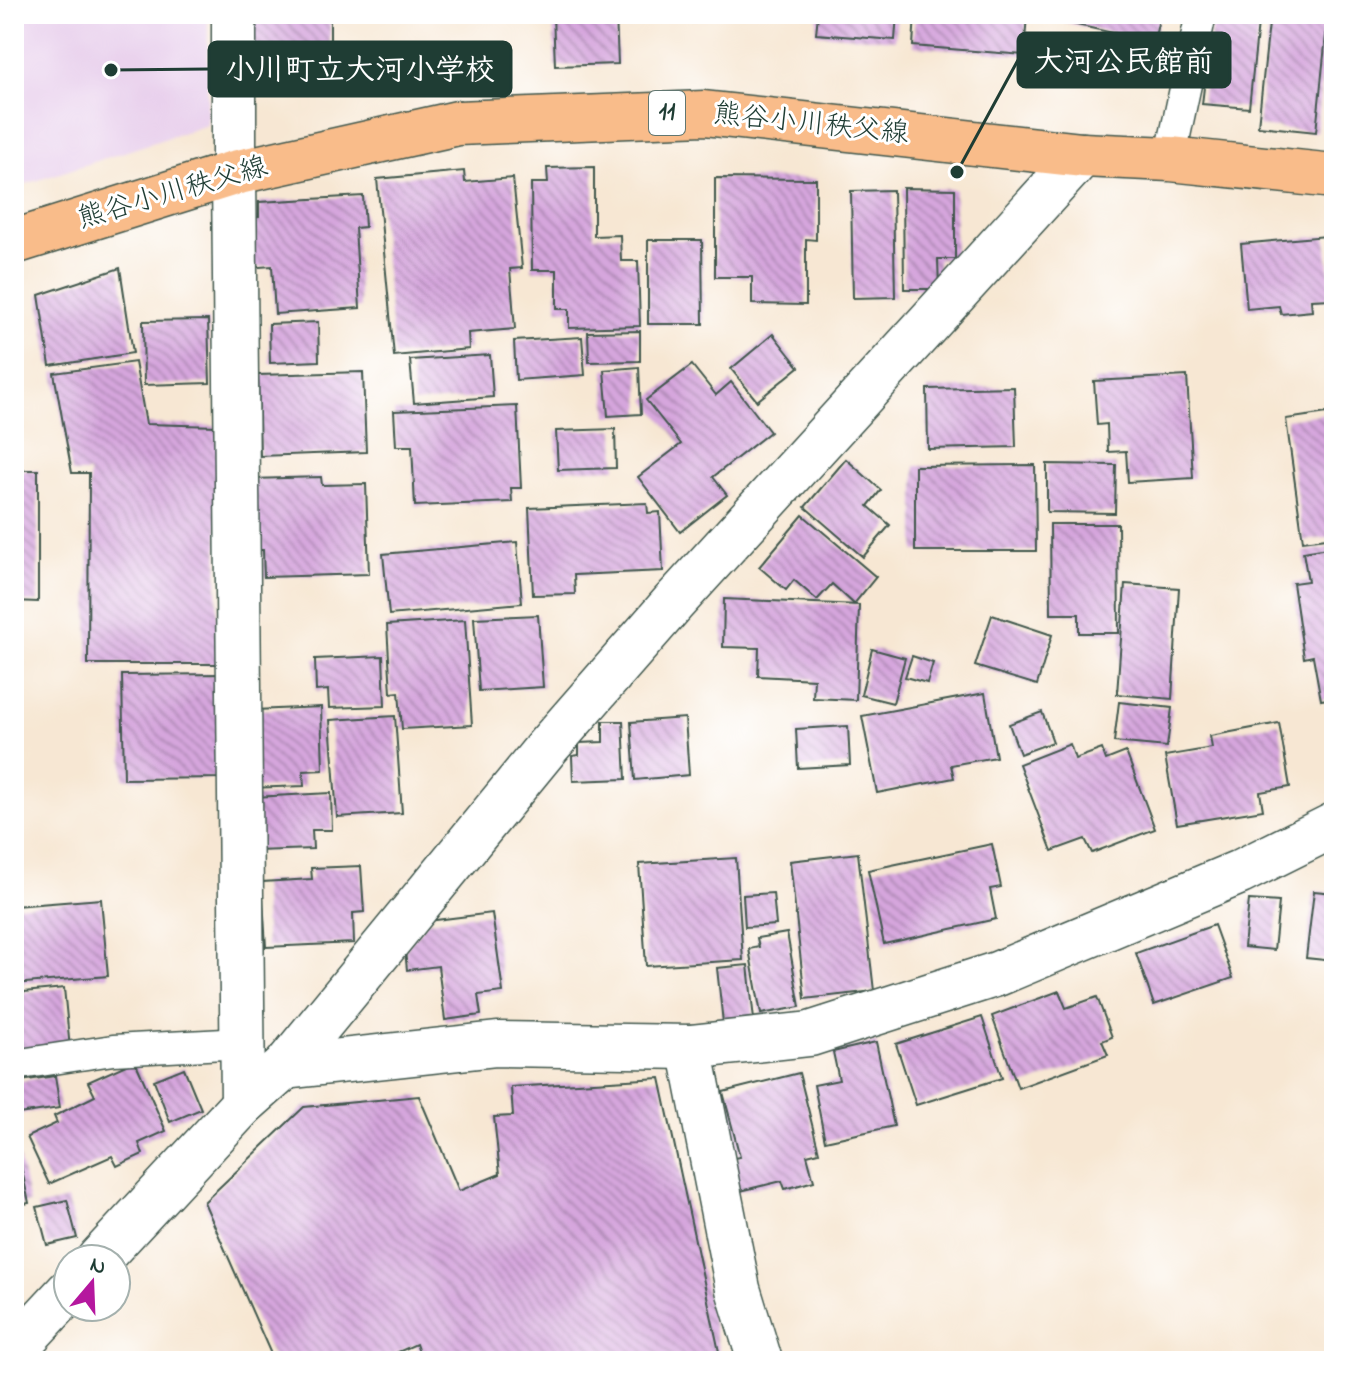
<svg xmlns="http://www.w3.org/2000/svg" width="1348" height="1375" viewBox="0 0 1348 1375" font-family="'Indie Flower','Klee One',sans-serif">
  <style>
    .built { fill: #e9d1ed }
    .building { fill: url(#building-back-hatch) }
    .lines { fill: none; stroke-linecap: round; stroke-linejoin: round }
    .service-casing { stroke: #3f564c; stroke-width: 33 }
    .minor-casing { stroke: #3f564c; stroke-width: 47 }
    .primary-casing { stroke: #3f564c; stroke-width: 47 }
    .service { stroke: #fff; stroke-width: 30 }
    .minor { stroke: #fff; stroke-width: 44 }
    .primary { stroke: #f9bc8a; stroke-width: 44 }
    .labels { text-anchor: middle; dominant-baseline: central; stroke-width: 6; stroke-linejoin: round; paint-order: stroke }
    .shield { fill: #fff; stroke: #627771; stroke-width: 2 }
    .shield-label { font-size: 26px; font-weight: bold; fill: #1f3d34 }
    .street-label { font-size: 28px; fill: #1f3d34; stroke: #fff }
    .leader { fill: none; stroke: #1f3d34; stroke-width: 3 }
    .callout-dot { fill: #1f3d34; stroke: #fff; stroke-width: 3 }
    .callout { fill: #1f3d34; stroke: #1f3d34; stroke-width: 3 }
    .callout-label { font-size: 30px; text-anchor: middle; font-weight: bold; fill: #fff }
  </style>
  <defs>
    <pattern id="building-back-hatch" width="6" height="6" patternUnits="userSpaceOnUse" patternTransform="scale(2)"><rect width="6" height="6" fill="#d6a6dd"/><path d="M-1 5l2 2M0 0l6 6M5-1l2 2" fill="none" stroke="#ad88b4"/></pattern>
  </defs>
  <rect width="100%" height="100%" fill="#fff"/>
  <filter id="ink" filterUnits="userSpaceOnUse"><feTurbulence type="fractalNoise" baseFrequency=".0125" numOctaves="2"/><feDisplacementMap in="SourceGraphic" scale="16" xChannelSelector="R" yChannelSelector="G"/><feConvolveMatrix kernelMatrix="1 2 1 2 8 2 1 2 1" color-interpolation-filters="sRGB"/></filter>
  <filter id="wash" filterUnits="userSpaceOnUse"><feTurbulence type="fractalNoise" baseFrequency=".006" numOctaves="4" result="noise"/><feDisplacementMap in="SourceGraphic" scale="32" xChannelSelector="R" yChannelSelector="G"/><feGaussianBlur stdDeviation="1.8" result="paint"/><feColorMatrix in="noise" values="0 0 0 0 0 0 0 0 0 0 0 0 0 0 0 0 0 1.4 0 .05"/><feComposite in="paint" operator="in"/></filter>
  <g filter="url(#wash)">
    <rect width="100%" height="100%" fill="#f7e7d3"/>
    <!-- built -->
    <polygon class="built" points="14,14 208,14 207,125 14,188"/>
    <g id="blocks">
      <!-- building -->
      <g class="building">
        <polygon points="263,14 330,14 330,84 252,84 251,19 263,19"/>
        <polygon points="553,14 616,14 618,64 555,66"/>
        <polygon points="818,14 897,14 895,40 816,34"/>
        <polygon points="915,14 1027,14 1024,55 913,46"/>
        <polygon points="1046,14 1160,14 1154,42 1045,18"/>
        <polygon points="1213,14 1259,14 1249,108 1202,104"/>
        <polygon points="1270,14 1328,16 1316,132 1258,126"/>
        <polygon points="594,167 594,236 620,235 621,261 638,261 640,326 569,328 569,309 557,309 557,270 532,270 531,183 548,183 547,168"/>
        <polygon points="464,171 465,182 513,178 522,268 510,269 515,329 468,333 469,349 394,356 377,179"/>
        <polygon points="715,178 816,179 816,240 806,239 806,305 752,304 752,277 715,277"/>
        <polygon points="903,188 955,189 955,259 938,259 939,289 904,289"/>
        <polygon points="893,190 895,297 853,298 851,191"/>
        <polygon points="363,196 365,227 355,228 360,308 275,314 272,266 247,268 244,218 259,217 259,202"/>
        <polygon points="1326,236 1332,299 1311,300 1312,311 1281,314 1279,306 1247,309 1241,244"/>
        <polygon points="648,240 702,240 703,324 648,324"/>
        <polygon points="120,268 133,353 50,366 39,295"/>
        <polygon points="208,320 210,383 144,385 143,321"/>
        <polygon points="318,322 319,361 270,363 269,324"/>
        <polygon points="640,331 640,361 589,362 588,332"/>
        <polygon points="773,334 799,367 757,401 731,369"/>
        <polygon points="582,337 585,375 516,380 514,341"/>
        <polygon points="490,355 493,397 414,403 410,360"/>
        <polygon points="135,362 146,424 218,426 217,664 88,664 89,473 72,473 54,373"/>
        <polygon points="692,365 716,395 731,382 770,432 713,477 727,495 680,532 638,477 681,444 646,400"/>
        <polygon points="639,367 641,414 608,416 604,370"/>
        <polygon points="363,372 366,452 260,456 258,375"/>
        <polygon points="1187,376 1193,478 1128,482 1126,451 1108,452 1107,424 1097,425 1094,381"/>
        <polygon points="1014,387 1016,447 928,449 927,389"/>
        <polygon points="517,406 521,488 511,488 512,502 415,506 412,446 396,446 394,411"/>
        <polygon points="1334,412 1334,537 1303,541 1286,419"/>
        <polygon points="615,429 616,468 558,470 556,431"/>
        <polygon points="846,459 881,490 868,506 890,525 863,557 805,507"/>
        <polygon points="1047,464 1116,465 1115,513 1047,512"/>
        <polygon points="1035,465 1036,551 915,551 915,466"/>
        <polygon points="14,470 38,470 38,602 14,601"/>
        <polygon points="321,477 322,485 366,484 369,574 264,577 263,550 254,550 252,479"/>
        <polygon points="647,503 648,513 660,512 663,571 574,575 575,594 533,595 529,508"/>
        <polygon points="803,515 876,577 854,604 832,584 817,600 794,580 786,590 759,567"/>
        <polygon points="1050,524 1118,524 1119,633 1079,633 1079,614 1051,614"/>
        <polygon points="517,542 522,603 389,615 383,554"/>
        <polygon points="1334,547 1334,698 1321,700 1313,656 1304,658 1293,583 1308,581 1303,552"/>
        <polygon points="1125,584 1179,588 1172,699 1117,694"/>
        <polygon points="724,599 859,605 856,700 813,698 814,679 758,676 759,648 723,647"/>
        <polygon points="538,615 543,687 479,691 474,618"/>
        <polygon points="992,615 1052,635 1037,685 975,666"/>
        <polygon points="465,620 472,725 402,729 399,692 391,693 387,625"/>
        <polygon points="872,649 905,658 893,703 861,695"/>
        <polygon points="383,656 385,706 329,708 328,690 316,691 315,659"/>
        <polygon points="912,656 933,663 927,683 905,677"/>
        <polygon points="222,674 224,778 124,779 122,675"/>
        <polygon points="985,693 996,757 951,765 954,778 877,793 862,716"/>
        <polygon points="1119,702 1172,708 1167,747 1114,742"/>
        <polygon points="321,707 323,770 303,771 304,786 249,788 255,710"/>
        <polygon points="1042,712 1053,742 1020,754 1009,724"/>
        <polygon points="395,716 402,813 337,817 330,720"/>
        <polygon points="685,718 689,775 635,780 631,722"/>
        <polygon points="603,721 623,721 626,779 573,781 572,756 579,755 579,743 603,742"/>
        <polygon points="1279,723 1290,787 1260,792 1263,810 1177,824 1165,756 1212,748 1210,736"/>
        <polygon points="848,726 850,765 798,768 796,729"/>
        <polygon points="1070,744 1075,759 1102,749 1106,760 1126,752 1155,829 1092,853 1085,839 1052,851 1019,764"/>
        <polygon points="331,793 332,830 312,830 313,849 255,851 253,797"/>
        <polygon points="992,844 1001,887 990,889 996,919 884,944 868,870"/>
        <polygon points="858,853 874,991 805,999 790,861"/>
        <polygon points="736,858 743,960 646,966 639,864"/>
        <polygon points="361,866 364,912 353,913 354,943 266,947 262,882 312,879 311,868"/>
        <polygon points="1314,891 1334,893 1334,961 1306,958"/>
        <polygon points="773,893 776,925 745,927 743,895"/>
        <polygon points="101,899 108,976 14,984 14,906"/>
        <polygon points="1249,900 1279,902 1274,950 1244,947"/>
        <polygon points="492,913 503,992 478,995 481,1015 445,1020 438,966 407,970 405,950 428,921"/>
        <polygon points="1214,925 1233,978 1154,1005 1136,953"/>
        <polygon points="787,933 800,1007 761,1014 749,949 759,947 757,938"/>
        <polygon points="748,965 754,1020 723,1023 717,968"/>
        <polygon points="64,988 70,1049 14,1054 14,993"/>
        <polygon points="1059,991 1066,1008 1097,997 1112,1037 1102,1041 1108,1055 1018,1088 992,1016"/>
        <polygon points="982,1017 1002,1078 916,1105 896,1044"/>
        <polygon points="876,1042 894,1126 825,1141 814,1085 839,1080 833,1052"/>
        <polygon points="135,1061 166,1131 139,1143 143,1154 117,1166 112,1156 49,1184 27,1137 57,1123 54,1116 95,1096 88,1082"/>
        <polygon points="184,1068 201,1109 170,1122 154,1080"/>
        <polygon points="799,1073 819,1152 807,1155 814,1181 785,1189 782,1181 736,1192 727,1159 740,1157 723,1092"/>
        <polygon points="55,1076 60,1108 18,1114 14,1082"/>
        <polygon points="660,1078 721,1361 422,1361 416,1344 378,1361 274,1361 204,1202 304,1107 419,1096 459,1191 500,1174 494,1117 513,1116 511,1087"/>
        <polygon points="14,1134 29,1203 14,1206"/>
        <polygon points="67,1200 77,1238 47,1245 37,1207"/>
      </g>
    </g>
  </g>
  <g filter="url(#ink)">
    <use href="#blocks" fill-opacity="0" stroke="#3f564c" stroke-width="2"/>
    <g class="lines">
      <defs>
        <g id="service">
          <polyline points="1170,159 1201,14"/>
          <polyline points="14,1065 113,1050 243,1043"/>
        </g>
        <g id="minor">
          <polyline points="234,14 234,173 243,1104"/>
          <polyline points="690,1047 738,1289 760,1361"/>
          <polyline points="285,1067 497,1044 690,1047 810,1034 997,974 1240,872 1334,825"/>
          <polyline points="99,1259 243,1104 285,1067 548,746 673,603 1082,155"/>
          <polyline points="14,1350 68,1292"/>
        </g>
        <polyline id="primary" points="14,242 234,173 458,123 704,113 1082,155 1170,159 1334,176"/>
      </defs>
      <!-- service casing -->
      <use href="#service" class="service-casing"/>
      <!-- minor casing -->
      <use href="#minor" class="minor-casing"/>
      <!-- primary casing -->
      <use href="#primary" class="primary-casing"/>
      <!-- service -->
      <use href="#service" class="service"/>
      <!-- minor -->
      <use href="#minor" class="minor"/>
      <!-- primary -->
      <use href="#primary" class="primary"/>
    </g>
  </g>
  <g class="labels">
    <!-- shield labels -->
    <rect class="shield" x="649" y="91" width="36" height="44" rx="6"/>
    <g class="shield-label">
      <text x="667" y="113">11</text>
    </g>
    <!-- street labels -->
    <g class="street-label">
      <text transform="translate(811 125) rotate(6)">熊谷小川秩父線</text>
      <text transform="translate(173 194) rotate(-16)">熊谷小川秩父線</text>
    </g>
  </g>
  <!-- callouts -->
  <path class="leader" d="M957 172L1018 60M111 70L209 69"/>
  <g class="callout-dot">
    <circle cx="957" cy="172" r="8"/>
    <circle cx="111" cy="70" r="8"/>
  </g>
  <g class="callout">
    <rect x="1018" y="33" width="212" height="54" rx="8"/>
    <rect x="209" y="42" width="302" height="54" rx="8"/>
  </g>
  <g class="callout-label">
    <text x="1124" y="71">大河公民館前</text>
    <text x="360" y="79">小川町立大河小学校</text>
  </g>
  <!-- margin -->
  <rect width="1348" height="1375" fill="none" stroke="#fff" stroke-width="48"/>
  <!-- north arrow -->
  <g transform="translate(92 1283) rotate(19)"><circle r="38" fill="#ffffff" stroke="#a5b1ae" stroke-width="2"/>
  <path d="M0-6L14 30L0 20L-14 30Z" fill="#b5179e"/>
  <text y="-12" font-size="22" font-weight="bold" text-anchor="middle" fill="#1f3d34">N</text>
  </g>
</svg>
